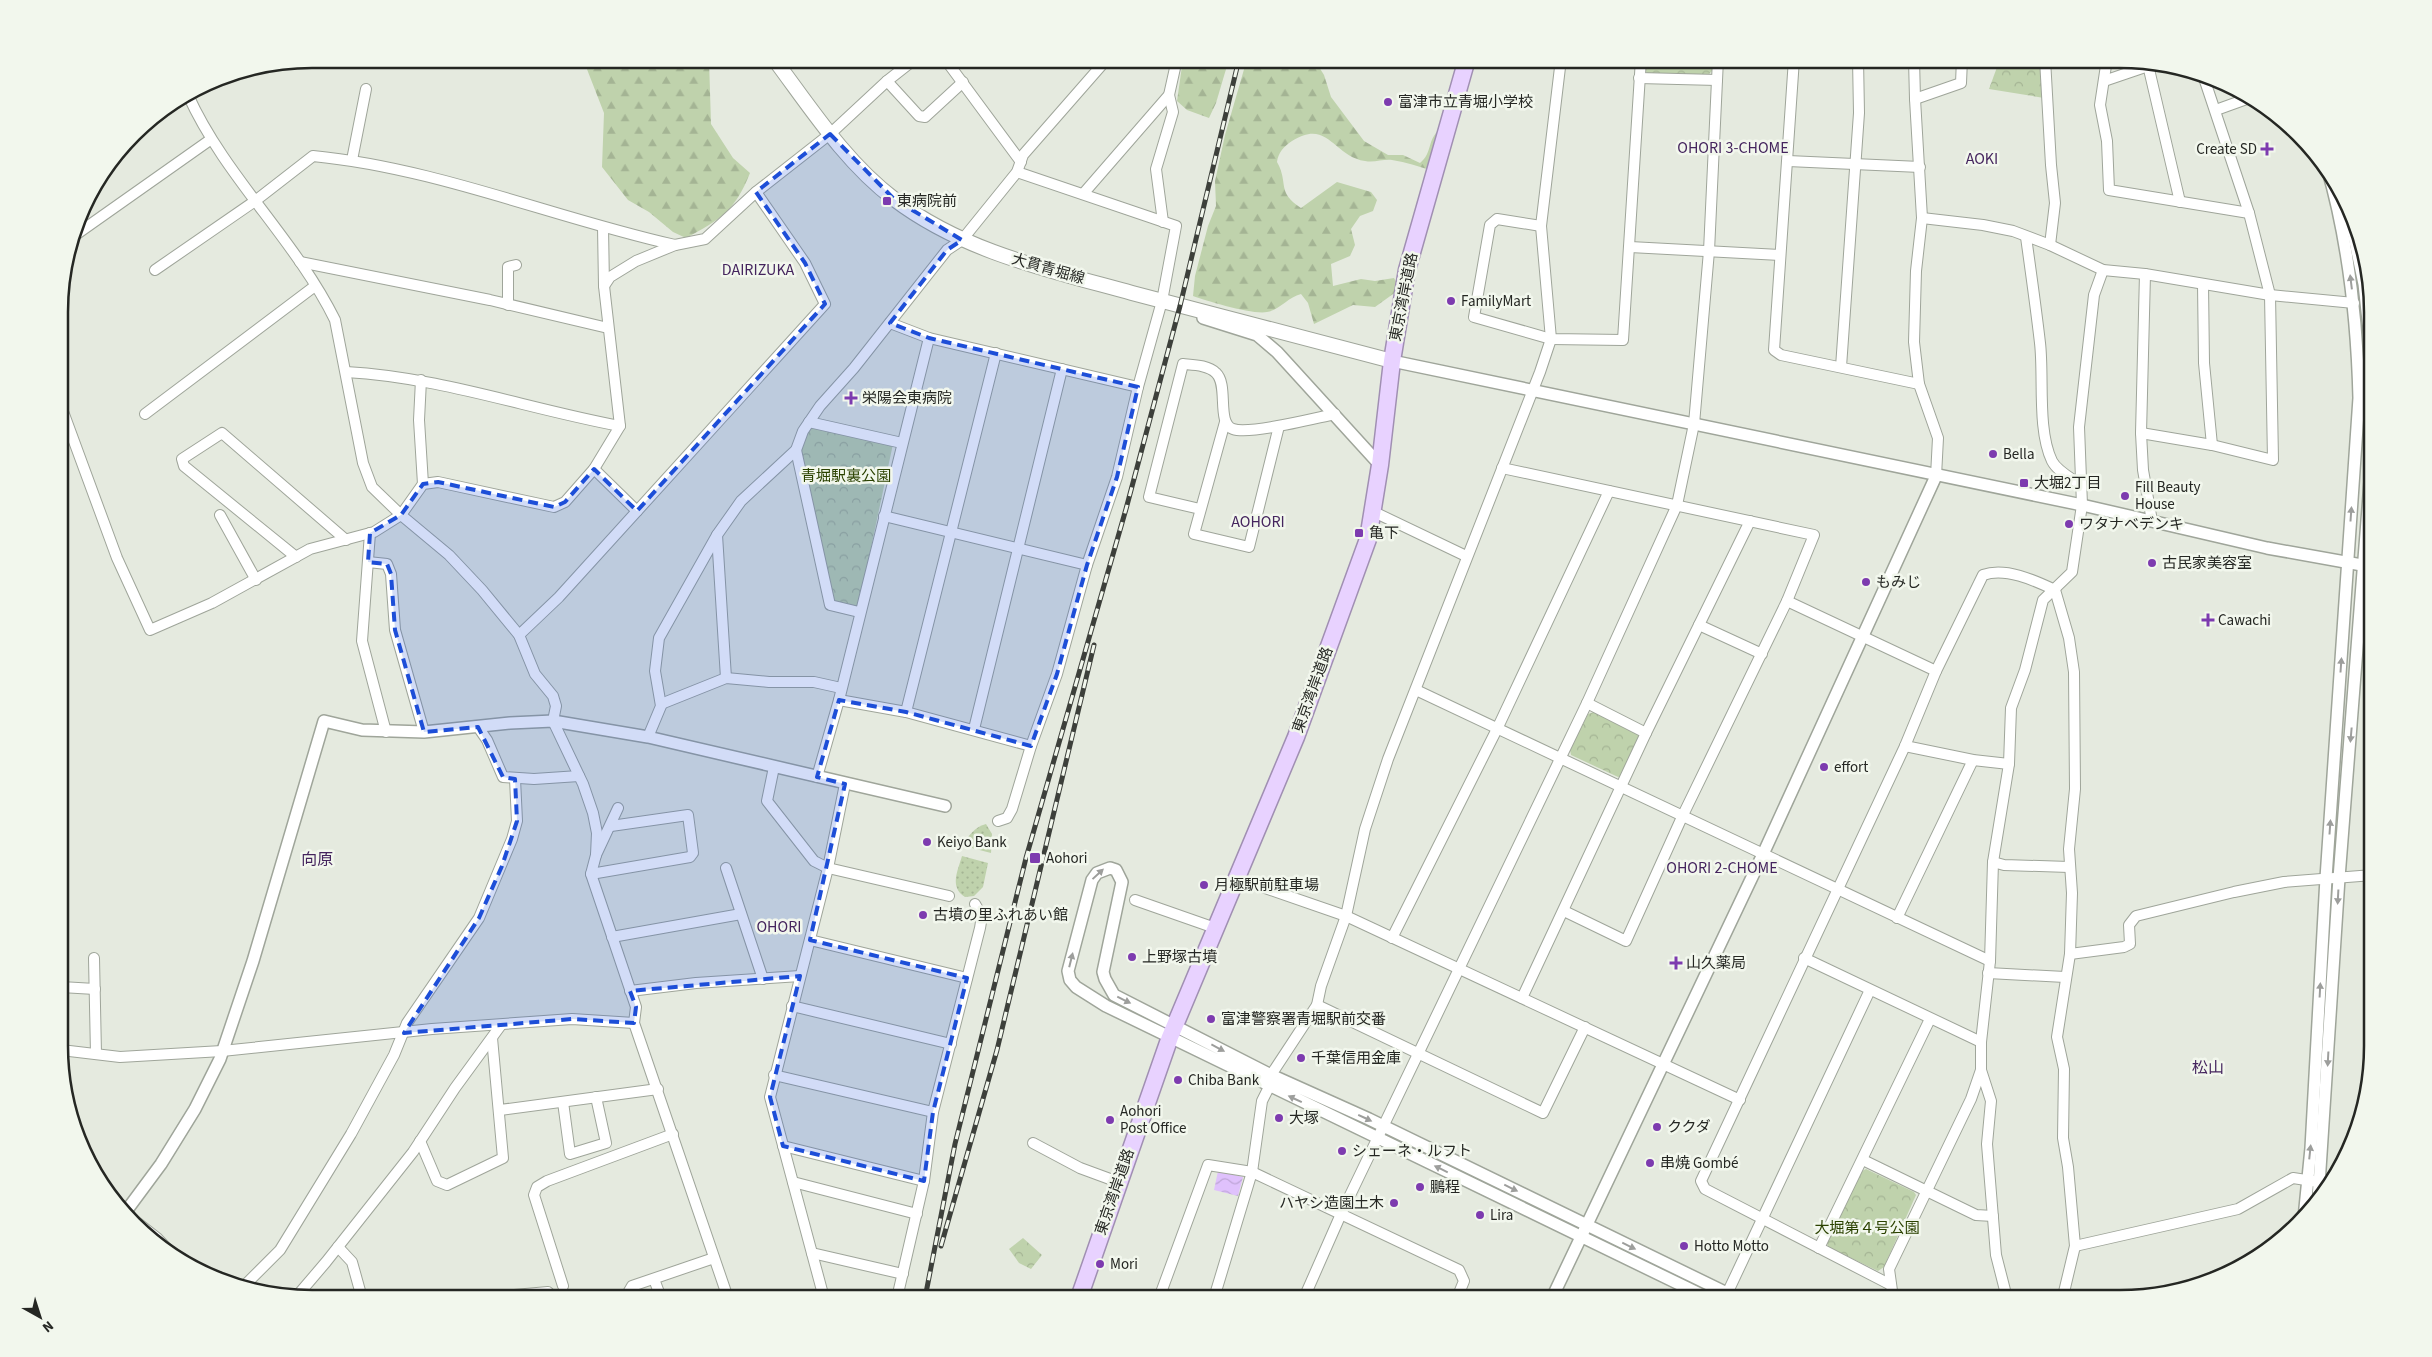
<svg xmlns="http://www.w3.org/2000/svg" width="2432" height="1357" viewBox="0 0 2432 1357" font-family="'Source Sans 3','Noto Sans JP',sans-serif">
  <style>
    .grass { fill: url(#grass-dots) }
    .forest { fill: url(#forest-firs) }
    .park { fill: url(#park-crowns) }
    .water { fill: url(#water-waves) }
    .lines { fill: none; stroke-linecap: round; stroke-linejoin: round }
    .minor-casing { stroke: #9fa59a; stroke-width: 12 }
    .tertiary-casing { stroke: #9fa59a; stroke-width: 14 }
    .secondary-casing { stroke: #9fa59a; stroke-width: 16 }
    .trunk-casing { stroke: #a08fb2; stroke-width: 19 }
    .minor { stroke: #fff; stroke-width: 10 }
    .tertiary { stroke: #fff; stroke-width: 11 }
    .secondary { stroke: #fff; stroke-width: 14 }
    .trunk { stroke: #e8d2ff; stroke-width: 16 }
    .rail-casing { stroke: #3d403b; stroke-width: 5 }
    .rail { stroke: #f2f7ed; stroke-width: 3; stroke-dasharray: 9; stroke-linecap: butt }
    .oneway { fill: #9d9e9c }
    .marked { fill: #1d4ed8; fill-opacity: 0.2; stroke: #1d4ed8; stroke-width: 4; stroke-dasharray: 10 6; stroke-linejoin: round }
    .poi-dot { fill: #7d3baf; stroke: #f2f7ed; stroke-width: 2 }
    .labels { text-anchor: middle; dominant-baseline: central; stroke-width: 5; stroke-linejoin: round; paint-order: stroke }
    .poi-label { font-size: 15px; fill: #252723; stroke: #f2f7ed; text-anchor: start }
    .street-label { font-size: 15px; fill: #252723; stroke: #f2f7ed }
    .park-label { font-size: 15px; fill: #2b4200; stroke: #f2f7ed }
    .neighbourhood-label { font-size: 16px; fill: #45255e; stroke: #f2f7ed }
    .rim { fill: none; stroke: #252723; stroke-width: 2.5 }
  </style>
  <defs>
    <pattern id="grass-dots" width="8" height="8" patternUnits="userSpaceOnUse" patternTransform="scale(1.25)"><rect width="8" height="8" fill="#bfd2ac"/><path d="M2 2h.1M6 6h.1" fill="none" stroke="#a4b494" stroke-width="1.8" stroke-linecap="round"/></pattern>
    <pattern id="forest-firs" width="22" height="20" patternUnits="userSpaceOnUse" patternTransform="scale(1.25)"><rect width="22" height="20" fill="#bfd2ac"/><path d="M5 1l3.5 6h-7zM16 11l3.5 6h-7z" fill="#a4b494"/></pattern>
    <pattern id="park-crowns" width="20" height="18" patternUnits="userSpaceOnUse" patternTransform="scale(1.25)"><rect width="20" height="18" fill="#bfd2ac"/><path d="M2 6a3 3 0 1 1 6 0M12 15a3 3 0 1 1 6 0" fill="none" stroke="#a4b494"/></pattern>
    <pattern id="water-waves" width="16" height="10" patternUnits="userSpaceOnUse" patternTransform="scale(1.25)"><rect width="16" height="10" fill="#dfc1fc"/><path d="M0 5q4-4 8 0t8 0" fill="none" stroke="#bfa6d8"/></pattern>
  </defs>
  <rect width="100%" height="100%" fill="#e5eadf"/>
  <!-- grass -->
  <g class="grass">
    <path d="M986,824L992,834L991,853L964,846C966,837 976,826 986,824Z"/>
    <path d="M962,856L988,863L983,887L974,896L965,897C949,887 958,870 962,856Z"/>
  </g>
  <!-- forest -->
  <g class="forest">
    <path d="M583,59H709L711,124L733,158L750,173C735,211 720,220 686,238L673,232L649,212L628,200L602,167L604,113Z"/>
    <polygon points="1183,59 1229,59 1216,103 1209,118 1187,110 1177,101"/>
    <path d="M1247,59H1314L1324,75L1331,97L1364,141L1388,155H1403L1420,163C1433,153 1427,138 1440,130L1434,171C1420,167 1406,162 1392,160C1383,159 1374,163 1365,161C1333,156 1328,118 1292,141C1284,146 1278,153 1277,162C1289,183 1276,192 1301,208L1337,182L1371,192L1377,200L1373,211L1360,216L1351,229L1355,245L1350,256L1331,264L1333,286L1361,279L1375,281L1394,278L1400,289L1375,307L1353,305L1314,324L1308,303L1301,294C1288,297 1280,310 1267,312C1253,315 1207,301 1193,296L1195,276L1208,226L1216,206L1215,181L1225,135Z"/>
  </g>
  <!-- park -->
  <g class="park">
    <polygon points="1646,59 1712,59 1712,71 1708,75 1648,74 1645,70"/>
    <polygon points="2000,59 2043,59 2044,98 1989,89"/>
    <polygon points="811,427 893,444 858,609 832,603 800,449"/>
    <polygon points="1594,712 1639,734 1641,738 1623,776 1618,777 1571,755 1570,750 1588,714"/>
    <polygon points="1866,1169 1914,1192 1916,1195 1884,1267 1878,1271 1828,1247 1827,1241 1862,1171"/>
    <polygon points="1023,1238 1042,1255 1031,1269 1019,1263 1009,1249"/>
  </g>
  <!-- water -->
  <polygon class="water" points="1218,1171 1243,1177 1238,1196 1214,1190"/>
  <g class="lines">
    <defs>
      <g id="minor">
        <polyline points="945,59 1021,162"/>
        <polyline points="1794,59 1774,350 1781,355 1919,384"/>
        <polyline points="1914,59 1915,99 1922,218 1916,271 1914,342 1919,384 1938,438 1936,476"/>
        <polyline points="2045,59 2051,165 2055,203 2050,245"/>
        <polyline points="2107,59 2100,105 2107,141 2109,190 2249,213"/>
        <polyline points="2148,65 2180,202"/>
        <polyline points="1639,78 1717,80"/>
        <polyline points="887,81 919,116 925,117 963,82"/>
        <polyline points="2104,81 2154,64"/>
        <path d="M188,95C225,177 295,239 335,320L363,463L372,487L401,515L449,555L482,590L519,635L535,674L553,696L556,706L553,721L583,784L593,813L597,833L596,855"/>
        <polyline points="1915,99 1961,83 1962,59"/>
        <polyline points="2216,110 2252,97"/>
        <polyline points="352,160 366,89"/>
        <polyline points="1788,161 1920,167"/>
        <polyline points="1083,194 1169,95 1177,59"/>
        <polyline points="1922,218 1983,225 2013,231 2050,245 2103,270 2145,274 2270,295 2354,303"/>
        <polyline points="1163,222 1156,169 1173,112 1169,95"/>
        <polyline points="1541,226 1497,219 1490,225 1474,317 1551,339 1623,340 1641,59"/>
        <polyline points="74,236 210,140"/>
        <path d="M2026,237C2031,273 2036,308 2040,343C2044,377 2037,430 2052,461C2057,471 2071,478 2081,485"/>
        <polyline points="1630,247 1780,255"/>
        <polyline points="300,262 490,300 608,328"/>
        <path d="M155,270L255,201L313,156C437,168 554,218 675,245"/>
        <polyline points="2145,274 2141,433 2143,470 2152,521"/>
        <polyline points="2203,284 2204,363 2212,445"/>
        <polyline points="604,286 610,277 636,261 675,245 705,239 756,192 830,134 887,81 915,59"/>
        <polyline points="508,305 508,267 516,265"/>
        <polyline points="890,323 929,338 1138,387"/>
        <polyline points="1841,367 1859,113 1858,59"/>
        <path d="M346,372C440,377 528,409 620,426"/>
        <polyline points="421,380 419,420 423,484"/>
        <polyline points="61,406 117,558 150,630 212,603 310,549 374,532 401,515 423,484 438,482 554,507 565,502 594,469 620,426 604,286 603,227"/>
        <polyline points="145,414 315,286"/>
        <polyline points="809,422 902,443"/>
        <polyline points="1225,422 1194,534 1249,547 1279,426"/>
        <polyline points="2141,433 2212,445 2273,460 2270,295 2249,213 2203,75"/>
        <polyline points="796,450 830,605 859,612"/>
        <polyline points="1502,468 1814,535 1787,601 1682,817 1626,941 1564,911"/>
        <polyline points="594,469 637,511"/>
        <path d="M1200,509L1149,497L1183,364C1193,365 1208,365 1216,373C1229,385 1216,423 1233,429C1250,435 1315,418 1335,414"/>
        <polyline points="1374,512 1466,556"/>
        <polyline points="220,515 256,580"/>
        <polyline points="884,516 1087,565"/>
        <polyline points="370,533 362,641 386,732"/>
        <polyline points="717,535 726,678"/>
        <polyline points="296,557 184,466 182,459 222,433 346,540"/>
        <polyline points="368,562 387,564 391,574 395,630 424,732"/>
        <polyline points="1787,601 1936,671"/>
        <polyline points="1699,625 1762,654"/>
        <polyline points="519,635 559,597 825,304 805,263 756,192"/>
        <polyline points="1416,690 1990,961"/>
        <polyline points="839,700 906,712 1031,746"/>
        <polyline points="1587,703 1646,733"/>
        <polyline points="661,704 726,678 769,682 814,682 841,688"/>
        <polyline points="906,712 996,353"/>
        <polyline points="478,727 487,740 503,777 534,779 579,776"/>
        <polyline points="974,729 1062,369"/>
        <polyline points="648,737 661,706 655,671 659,638 717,535 741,501 796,450 803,431 820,406 854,368 947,250 962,240 1017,172 1023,155 1107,59"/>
        <polyline points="1905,746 1973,760 2009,764"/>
        <polyline points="774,767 767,801 814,861 828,868 949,896"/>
        <polyline points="817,777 839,700 929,338"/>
        <polyline points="618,808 596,855 591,874 636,1007 634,1023 728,1298"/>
        <polyline points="998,821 1007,818 1012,809 1031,746 1057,674 1087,565 1117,477 1138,387 1162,301 1176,226 1017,172"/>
        <polyline points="1993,862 2004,865 2069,867"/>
        <polyline points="726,868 763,979"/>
        <polyline points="591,874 690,857 693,853 688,815 611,826"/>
        <polyline points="1236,878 1346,916 1740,1100"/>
        <polyline points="1135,900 1215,928"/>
        <polyline points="1897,918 1973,760"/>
        <polyline points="612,937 741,914"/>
        <polyline points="1392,938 1498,727 1609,491"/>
        <polyline points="810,940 967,978"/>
        <polyline points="2070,954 2124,947 2130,944 2129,925 2136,916 2234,892 2284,882 2373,875"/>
        <polyline points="94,958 96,1054"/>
        <polyline points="1804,958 1981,1042"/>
        <polyline points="1988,973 2065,977"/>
        <polyline points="61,987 95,989"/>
        <polyline points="630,991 696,983 800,976"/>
        <polyline points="1522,998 1646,733 1750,521"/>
        <polyline points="1317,1005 1543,1113 1585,1027"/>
        <polyline points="792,1006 951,1044"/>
        <polyline points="61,1050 120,1057 222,1051 432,1029 572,1019 634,1023"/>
        <polyline points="1981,1070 1991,1101 1987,1144 1996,1255 2007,1298"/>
        <polyline points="774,1075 933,1112"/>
        <polyline points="1271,1075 1317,1005 1321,986 1346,916 1365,829 1388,759 1540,372 1551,339 1541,226 1561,59"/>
        <polyline points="563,1102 570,1154 606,1143 596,1097"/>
        <polyline points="500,1110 658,1089"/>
        <polyline points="420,1141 437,1181 447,1185 503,1158 492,1038"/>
        <polyline points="1033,1143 1080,1168 1118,1182"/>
        <polyline points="783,1146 924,1181"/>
        <polyline points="1863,1160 1976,1215 1993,1216"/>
        <polyline points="93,1169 125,1213 157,1238 175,1257"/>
        <polyline points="793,1182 917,1214"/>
        <polyline points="2075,1246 2238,1209 2293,1178 2319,1182 2334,1178"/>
        <polyline points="338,1247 352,1262 362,1298"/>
        <polyline points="1819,1248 1930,1019"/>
        <polyline points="812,1253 903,1274"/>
        <polyline points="654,1279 661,1298"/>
        <path d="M1891,1285L1705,1189L1701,1181L1905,746L1936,671L1983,575C2005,567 2034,580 2055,590L2069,638L2074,672L2075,789L2069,849L2072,893L2070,954L2057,1037L2064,1069L2063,1138L2068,1167L2075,1246L2064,1292L2065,1298"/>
        <polyline points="563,1286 534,1195 537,1187 547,1181 673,1134"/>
        <polyline points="242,1288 280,1250 351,1134 394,1055 407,1023 479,918 512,839 517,821 515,779"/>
        <polyline points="297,1296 326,1262 413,1152 455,1088 501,1025"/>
        <polyline points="500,1298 502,1296 548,1292 554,1298"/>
        <polyline points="625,1298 632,1286 714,1258"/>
        <polyline points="824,1298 770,1097 828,868 845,784"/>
        <polyline points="897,1298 924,1181 933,1112 980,928 982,916 975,904"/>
        <polyline points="1159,1298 1208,1165 1252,1172 1459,1270 1464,1281 1457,1298"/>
        <polyline points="1214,1298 1252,1172 1262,1101 1269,1087"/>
        <polyline points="1304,1298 1341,1214 1587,703 1677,505 1694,424 1709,251 1718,59"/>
        <polyline points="1725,1298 1870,990"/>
        <polyline points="1893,1298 1889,1269 1971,1099 1981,1070 1981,1042 1990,961 1993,862 2009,764 2011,708 2025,670 2043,600 2072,572 2082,505 2079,427 2094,295 2103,270"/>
      </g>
      <g id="tertiary">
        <polyline points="2347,204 2364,284 2373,367"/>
        <polyline points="1203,318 1257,335 1277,352 1380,465"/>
        <polyline points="1392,361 2082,505 2267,548 2373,567"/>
        <polyline points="2318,1200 2339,878 2373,444"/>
        <polyline points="124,1214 161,1164 195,1109 220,1059 253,961 324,721 362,730 424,732 510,723 553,721 648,737 945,806"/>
        <path d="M2304,1218L2311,1148L2326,878L2359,398C2357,319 2349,243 2327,167"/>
        <polyline points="1552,1298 1764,852 1936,476"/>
        <polyline points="1708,1298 1106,1006 1076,987 1070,980 1068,971 1092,880 1097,873 1110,868 1116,870 1122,882 1103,972 1105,979 1114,995 1271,1075 1369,1119 1737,1298"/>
      </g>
      <path id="secondary" d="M774,59C810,107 845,162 894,199C964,252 1049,270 1132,293C1219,316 1305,338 1392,361"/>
      <polyline id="trunk" points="1079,1298 1170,1037 1296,737 1368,539 1380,465 1392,361 1407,270 1467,59"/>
    </defs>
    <!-- minor casing -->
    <use href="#minor" class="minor-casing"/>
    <!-- tertiary casing -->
    <use href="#tertiary" class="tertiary-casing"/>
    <!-- secondary casing -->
    <use href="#secondary" class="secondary-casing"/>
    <!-- trunk casing -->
    <use href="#trunk" class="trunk-casing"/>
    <!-- minor -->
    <use href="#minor" class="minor"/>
    <!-- tertiary -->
    <use href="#tertiary" class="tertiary"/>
    <!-- secondary -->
    <use href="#secondary" class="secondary"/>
    <!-- trunk -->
    <use href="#trunk" class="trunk"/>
    <defs>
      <g id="rail">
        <polyline points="941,1246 997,1050 1094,645"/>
        <polyline points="925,1298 955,1144 1026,858 1126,509 1180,306 1239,59"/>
      </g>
    </defs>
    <!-- rail casing -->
    <use href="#rail" class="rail-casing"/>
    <!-- rail -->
    <use href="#rail" class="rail"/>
  </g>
  <!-- one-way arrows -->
  <defs><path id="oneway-solid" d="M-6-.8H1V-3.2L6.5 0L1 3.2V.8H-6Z" transform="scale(1.25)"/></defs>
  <g class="oneway">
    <use href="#oneway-solid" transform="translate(2351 282) rotate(-97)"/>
    <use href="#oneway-solid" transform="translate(2351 514) rotate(-86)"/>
    <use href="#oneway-solid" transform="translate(2341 665) rotate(-86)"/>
    <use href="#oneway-solid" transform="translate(2351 735) rotate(95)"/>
    <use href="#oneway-solid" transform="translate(2330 827) rotate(-86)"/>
    <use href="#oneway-solid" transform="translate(1098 874) rotate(-43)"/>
    <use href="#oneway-solid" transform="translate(2338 897) rotate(93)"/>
    <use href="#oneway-solid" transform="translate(1071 960) rotate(-76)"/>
    <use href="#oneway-solid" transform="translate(2320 990) rotate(-87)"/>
    <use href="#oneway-solid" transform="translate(1124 1000) rotate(26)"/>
    <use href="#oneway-solid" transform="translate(1218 1048) rotate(28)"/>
    <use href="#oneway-solid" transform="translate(2328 1059) rotate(93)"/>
    <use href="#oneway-solid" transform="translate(1295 1099) rotate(-155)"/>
    <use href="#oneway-solid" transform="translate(1365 1118) rotate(25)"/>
    <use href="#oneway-solid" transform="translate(2310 1152) rotate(-84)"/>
    <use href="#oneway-solid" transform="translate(1441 1169) rotate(-154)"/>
    <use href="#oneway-solid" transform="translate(1511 1188) rotate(26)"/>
    <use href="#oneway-solid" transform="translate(1629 1246) rotate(26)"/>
  </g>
  <!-- marked area -->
  <path class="marked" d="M830,134L894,199L962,240L947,250L890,323L929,338L1138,387L1117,477L1087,565L1057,674L1031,746L906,712L839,700L817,777L845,784L810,940L967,978L933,1112L924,1181L783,1146L770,1097L800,976L630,991L636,1007L634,1023L572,1019L404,1033L479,918L502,866L517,821L515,779L503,777L478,727L424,732L395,630L391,574L387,564L368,562L370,533L401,515L423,484L438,482L554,507L565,502L594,469L637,511L825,304L805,263L756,192Z"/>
  <!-- markers -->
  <g class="poi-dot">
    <circle cx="1388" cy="102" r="5"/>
    <path d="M2264.5 141.5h5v5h5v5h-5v5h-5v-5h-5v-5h5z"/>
    <rect x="882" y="196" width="10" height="10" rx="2.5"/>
    <circle cx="1451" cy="301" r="5"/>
    <path d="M848.5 390.5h5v5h5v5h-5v5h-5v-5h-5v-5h5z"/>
    <circle cx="1993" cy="454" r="5"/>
    <rect x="2019" y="478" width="10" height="10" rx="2.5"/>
    <circle cx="2125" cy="496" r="5"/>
    <circle cx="2069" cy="524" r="5"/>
    <rect x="1354" y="528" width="10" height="10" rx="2.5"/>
    <circle cx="2152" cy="563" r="5"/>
    <circle cx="1866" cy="582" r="5"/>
    <path d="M2205.5 612.5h5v5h5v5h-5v5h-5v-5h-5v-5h5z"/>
    <circle cx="1824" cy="767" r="5"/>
    <circle cx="927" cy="842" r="5"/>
    <rect x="1029" y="852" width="12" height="12" rx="2.5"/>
    <circle cx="1204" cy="885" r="5"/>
    <circle cx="923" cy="915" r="5"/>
    <circle cx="1132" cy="957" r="5"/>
    <path d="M1673.5 955.5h5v5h5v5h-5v5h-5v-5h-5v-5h5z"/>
    <circle cx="1211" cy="1019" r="5"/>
    <circle cx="1301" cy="1058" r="5"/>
    <circle cx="1178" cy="1080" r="5"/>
    <circle cx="1279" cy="1118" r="5"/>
    <circle cx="1110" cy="1120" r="5"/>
    <circle cx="1657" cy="1127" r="5"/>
    <circle cx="1342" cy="1151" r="5"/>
    <circle cx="1650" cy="1163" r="5"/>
    <circle cx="1420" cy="1187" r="5"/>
    <circle cx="1394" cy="1203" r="5"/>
    <circle cx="1480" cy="1215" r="5"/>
    <circle cx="1684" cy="1246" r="5"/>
    <circle cx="1100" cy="1264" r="5"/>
  </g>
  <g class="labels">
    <!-- poi labels -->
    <g class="poi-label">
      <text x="1398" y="102">富津市立青堀小学校</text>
      <text x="2257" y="149" text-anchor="end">Create SD</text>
      <text x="897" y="201">東病院前</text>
      <text x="1461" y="301">FamilyMart</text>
      <text x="862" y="398">栄陽会東病院</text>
      <text x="2003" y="454">Bella</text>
      <text x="2034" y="483">大堀2丁目</text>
      <text x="2135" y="487">Fill Beauty<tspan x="2135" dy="17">House</tspan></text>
      <text x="2079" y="524">ワタナベデンキ</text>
      <text x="1369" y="533">亀下</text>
      <text x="2162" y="563">古民家美容室</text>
      <text x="1876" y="582">もみじ</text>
      <text x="2218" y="620">Cawachi</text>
      <text x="1834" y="767">effort</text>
      <text x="937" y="842">Keiyo Bank</text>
      <text x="1046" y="858">Aohori</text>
      <text x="1214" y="885">月極駅前駐車場</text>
      <text x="933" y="915">古墳の里ふれあい館</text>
      <text x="1142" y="957">上野塚古墳</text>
      <text x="1686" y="963">山久薬局</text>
      <text x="1221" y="1019">富津警察署青堀駅前交番</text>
      <text x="1311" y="1058">千葉信用金庫</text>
      <text x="1188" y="1080">Chiba Bank</text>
      <text x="1120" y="1111">Aohori<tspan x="1120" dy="17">Post Office</tspan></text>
      <text x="1289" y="1118">大塚</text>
      <text x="1667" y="1127">ククダ</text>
      <text x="1352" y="1151">シェーネ・ルフト</text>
      <text x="1660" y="1163">串焼 Gombé</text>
      <text x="1430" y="1187">鵬程</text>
      <text x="1384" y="1203" text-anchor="end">ハヤシ造園土木</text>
      <text x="1490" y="1215">Lira</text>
      <text x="1694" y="1246">Hotto Motto</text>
      <text x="1110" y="1264">Mori</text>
    </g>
    <!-- street labels -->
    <g class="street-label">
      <text transform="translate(1048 269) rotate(16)">大貫青堀線</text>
      <text transform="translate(1404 297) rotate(-79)">東京湾岸道路</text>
      <text transform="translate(1313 690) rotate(-70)">東京湾岸道路</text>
      <text transform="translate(1115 1192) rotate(-71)">東京湾岸道路</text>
    </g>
    <!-- park labels -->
    <g class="park-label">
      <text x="846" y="476">青堀駅裏公園</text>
      <text x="1867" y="1228">大堀第４号公園</text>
    </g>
    <!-- neighbourhood labels -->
    <g class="neighbourhood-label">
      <text x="1733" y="148">OHORI 3-CHOME</text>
      <text x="1982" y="159">AOKI</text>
      <text x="758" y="270">DAIRIZUKA</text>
      <text x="1258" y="522">AOHORI</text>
      <text x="317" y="860">向原</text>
      <text x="1722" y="868">OHORI 2-CHOME</text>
      <text x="779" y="927">OHORI</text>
      <text x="2208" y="1068">松山</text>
    </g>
  </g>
  <!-- crop -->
  <path d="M0 0H2432V1357H0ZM312 68H2120A244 244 0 0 1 2364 312V1046A244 244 0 0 1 2120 1290H312A244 244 0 0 1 68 1046V312A244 244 0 0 1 312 68Z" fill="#f2f7ed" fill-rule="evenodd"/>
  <path class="rim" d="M312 68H2120A244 244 0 0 1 2364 312V1046A244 244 0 0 1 2120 1290H312A244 244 0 0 1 68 1046V312A244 244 0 0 1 312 68Z"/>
  <!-- north arrow -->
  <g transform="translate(40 1317) rotate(141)" stroke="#f2f7ed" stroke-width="4" paint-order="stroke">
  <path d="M0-4L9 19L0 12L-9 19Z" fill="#252723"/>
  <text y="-8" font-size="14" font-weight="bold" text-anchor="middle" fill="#252723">N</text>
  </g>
</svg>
